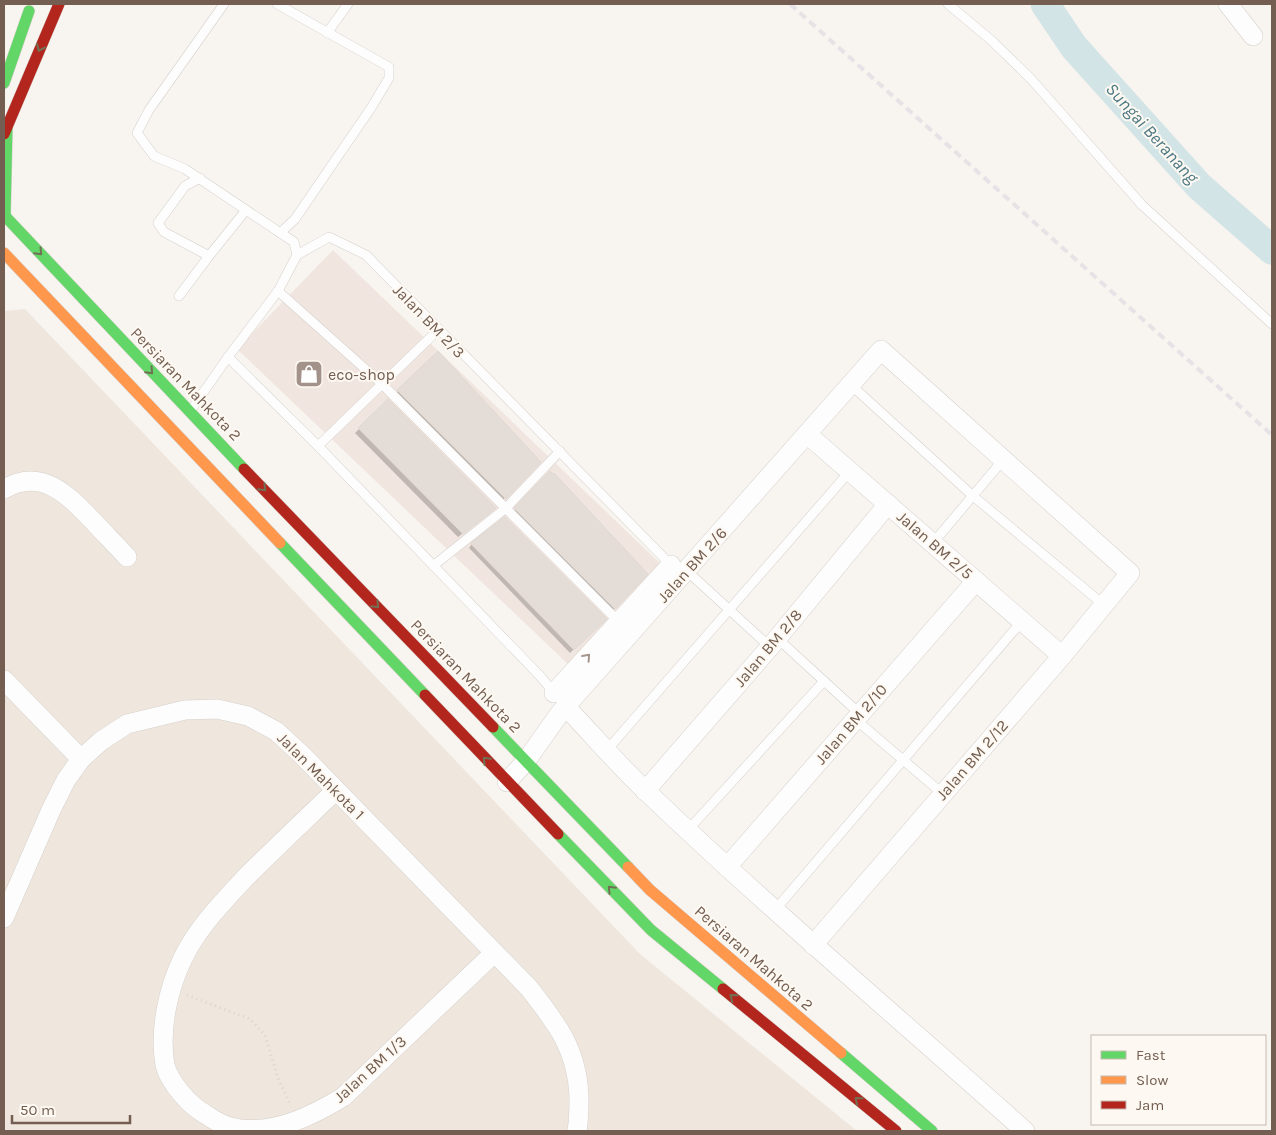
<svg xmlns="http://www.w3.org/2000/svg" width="1276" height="1135" viewBox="0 0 1276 1135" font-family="Karla,sans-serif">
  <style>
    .residential { fill: #efe7de }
    .commercial { fill: #f1e5df }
    .shadow { fill: #0003 }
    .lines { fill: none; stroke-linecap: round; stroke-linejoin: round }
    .river { stroke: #d2e4e6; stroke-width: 29 }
    .building { fill: #e4ddd7; stroke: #e0d8d2 }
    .lane-casing { stroke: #d5d0cb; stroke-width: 10 }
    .street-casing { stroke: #d5d0cb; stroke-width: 20 }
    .fast-casing { stroke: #d6d0ca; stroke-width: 12 }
    .slow-casing { stroke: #d6d0ca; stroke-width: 12 }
    .jam-casing { stroke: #d6d0ca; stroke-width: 12 }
    .path { stroke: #dad4d0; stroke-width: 3; stroke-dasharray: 1 4; stroke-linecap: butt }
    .lane { stroke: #fefdfd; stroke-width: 9 }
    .street { stroke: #fefdfd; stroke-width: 19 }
    .fast { stroke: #63d668; stroke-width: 11 }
    .slow { stroke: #ff974d; stroke-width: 11 }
    .jam { stroke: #b3261e; stroke-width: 11 }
    .rail { stroke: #e5e3e6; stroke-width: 4; stroke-dasharray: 8 5; stroke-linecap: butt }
    .oneway { stroke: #717054 }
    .oneway2 { stroke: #a4968d }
    .labels { text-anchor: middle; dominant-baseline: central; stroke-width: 4; stroke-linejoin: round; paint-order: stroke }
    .street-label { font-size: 16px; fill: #735e51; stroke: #fdf9f2 }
    .poi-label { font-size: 16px; fill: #735e51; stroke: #fdf9f2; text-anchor: start }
    .water-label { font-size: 18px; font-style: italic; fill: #4d7984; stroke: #fdf9f2 }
  </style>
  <rect width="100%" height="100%" fill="#f8f4f0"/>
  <!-- residential -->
  <polygon class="residential" points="25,309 640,954 857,1131 4,1131 4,311"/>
  <!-- commercial -->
  <polygon class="commercial" points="333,250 666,569 571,667 237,349"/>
  <!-- shadow -->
  <g class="shadow">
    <polygon points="438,353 540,462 501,502 394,395"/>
    <polygon points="388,401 491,511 458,537 355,433"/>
    <polygon points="550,473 646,574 611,612 512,513"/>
    <polygon points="472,544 605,619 570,653 469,548"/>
  </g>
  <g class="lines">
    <!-- river -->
    <polyline class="river" points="1045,4 1074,47 1199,186 1272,250"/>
  </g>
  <!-- building -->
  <g class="building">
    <polygon points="438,351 541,462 506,499 397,390"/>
    <polygon points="388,399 496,508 463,534 358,428"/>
    <polygon points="550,471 553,474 554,473 648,574 615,609 514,508"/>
    <polygon points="505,517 607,619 574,650 472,545 471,543"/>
  </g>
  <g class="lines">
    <defs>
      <g id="lane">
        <polyline points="224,4 149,110 137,133 154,156 185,169 294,242 297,255"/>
        <polyline points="277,4 389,67 389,78 371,108 295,219 280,233"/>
        <polyline points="948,4 991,40 1031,79 1142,205 1272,324"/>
        <polyline points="327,33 348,4"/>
        <polyline points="200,178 185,186 158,223 164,232 209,256 246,210"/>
        <polyline points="278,291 382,384 619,622"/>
        <polyline points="179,296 209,256"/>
        <polyline points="438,330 318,446 540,676 556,695"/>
        <polyline points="228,357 318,446"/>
        <polyline points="851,385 973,496 1104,605"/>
        <polyline points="191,410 228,357 278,291 297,255 329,237 366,255 672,566"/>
        <polyline points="933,543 1003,460"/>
        <polyline points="433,566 506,508 560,451"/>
        <polyline points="687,571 770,647"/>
        <polyline points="777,638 860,714"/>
        <polyline points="855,719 943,794"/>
        <polyline points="607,750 850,471"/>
        <polyline points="688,830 824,681"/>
        <polyline points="775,910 1022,621"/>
      </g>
      <g id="street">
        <polyline points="1228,4 1253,36"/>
        <polyline points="807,434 1062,656"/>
        <path d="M4,489C42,467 68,495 93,521C104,533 116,545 127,557"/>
        <polyline points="4,680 81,759"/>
        <polyline points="554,693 671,565"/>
        <path d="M566,707C593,735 618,765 647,792C769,909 899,1018 1025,1131"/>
        <polyline points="507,782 526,761 560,713 881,350 1130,573 1062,656 813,945"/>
        <path d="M336,790C306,819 276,847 246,877C223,902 198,927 183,958C168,989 159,1030 165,1065C169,1082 190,1106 205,1114C215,1121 227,1128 240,1129C277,1133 312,1116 343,1097L494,953"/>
        <polyline points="645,791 770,647 888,504"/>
        <polyline points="727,867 976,581"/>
        <path d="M4,918L51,810L66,780L81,759L101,741L127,724L185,710L217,709L248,716L276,731L303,756L529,988C557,1024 577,1049 579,1096C579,1107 579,1120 577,1131"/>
      </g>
      <g id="fast">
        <polyline points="4,83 29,11"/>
        <polyline points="4,215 244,469"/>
        <polyline points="5,217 7,127"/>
        <polyline points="280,543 425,695"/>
        <polyline points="493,727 628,867"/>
        <polyline points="558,834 651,930 723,989"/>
        <polyline points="841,1053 932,1131"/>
      </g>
      <g id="slow">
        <polyline points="4,253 280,543"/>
        <polyline points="628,867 650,890 841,1053"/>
      </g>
      <g id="jam">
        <polyline points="4,134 59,4"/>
        <polyline points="244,469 493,727"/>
        <polyline points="425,695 558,834"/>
        <polyline points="723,989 896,1131"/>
      </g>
    </defs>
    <!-- lane casing -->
    <use href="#lane" class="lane-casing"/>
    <!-- street casing -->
    <use href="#street" class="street-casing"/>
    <!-- fast casing -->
    <use href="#fast" class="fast-casing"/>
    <!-- slow casing -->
    <use href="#slow" class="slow-casing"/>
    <!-- jam casing -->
    <use href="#jam" class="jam-casing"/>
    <!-- path -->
    <polyline class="path" points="187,995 250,1019 265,1035 278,1078 291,1106"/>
    <!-- lane -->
    <use href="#lane" class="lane"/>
    <!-- street -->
    <use href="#street" class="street"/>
    <!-- fast -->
    <use href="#fast" class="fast"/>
    <!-- slow -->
    <use href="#slow" class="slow"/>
    <!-- jam -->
    <use href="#jam" class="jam"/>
    <!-- rail -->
    <polyline class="rail" points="790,4 1272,435"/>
  </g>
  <!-- one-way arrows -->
  <defs><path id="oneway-chevron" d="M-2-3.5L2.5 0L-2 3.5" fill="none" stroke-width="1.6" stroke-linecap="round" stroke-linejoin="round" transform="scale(1.25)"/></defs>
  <g class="oneway">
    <use href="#oneway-chevron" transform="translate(40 48) rotate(114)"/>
    <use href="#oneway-chevron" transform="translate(39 252) rotate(47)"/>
    <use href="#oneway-chevron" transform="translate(150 371) rotate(47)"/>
    <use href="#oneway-chevron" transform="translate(263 488) rotate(46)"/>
    <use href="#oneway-chevron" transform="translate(376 605) rotate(46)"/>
    <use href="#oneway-chevron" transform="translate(486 760) rotate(-134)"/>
    <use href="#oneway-chevron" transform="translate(611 889) rotate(-134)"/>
    <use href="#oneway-chevron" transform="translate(733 997) rotate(-141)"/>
    <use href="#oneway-chevron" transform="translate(858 1100) rotate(-141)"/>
  </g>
  <use class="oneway2" href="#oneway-chevron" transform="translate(587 657) rotate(-48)"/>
  <!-- icons -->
  <defs>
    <symbol id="shop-square" viewBox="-11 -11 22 22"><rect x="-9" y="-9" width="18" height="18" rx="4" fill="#a29289" stroke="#fdf9f2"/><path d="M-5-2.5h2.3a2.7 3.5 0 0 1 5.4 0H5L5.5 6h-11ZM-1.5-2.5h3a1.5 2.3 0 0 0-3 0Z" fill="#fff"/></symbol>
  </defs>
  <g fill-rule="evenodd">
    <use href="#shop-square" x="293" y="358" width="32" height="32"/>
  </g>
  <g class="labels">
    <!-- street labels -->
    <g class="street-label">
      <text transform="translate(429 321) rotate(46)">Jalan BM 2/3</text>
      <text transform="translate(186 384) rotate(46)">Persiaran Mahkota 2</text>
      <text transform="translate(935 545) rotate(41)">Jalan BM 2/5</text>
      <text transform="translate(692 565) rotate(-48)">Jalan BM 2/6</text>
      <text transform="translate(768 648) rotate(-50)">Jalan BM 2/8</text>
      <text transform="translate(466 676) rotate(46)">Persiaran Mahkota 2</text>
      <text transform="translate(851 724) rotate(-49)">Jalan BM 2/10</text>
      <text transform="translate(972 760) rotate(-49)">Jalan BM 2/12</text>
      <text transform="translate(321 776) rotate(45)">Jalan Mahkota 1</text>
      <text transform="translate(754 958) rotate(41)">Persiaran Mahkota 2</text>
      <text transform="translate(370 1069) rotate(-42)">Jalan BM 1/3</text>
    </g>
    <!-- poi labels -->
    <g class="poi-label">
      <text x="328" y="374">eco-shop</text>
    </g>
    <!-- water labels -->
    <g class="water-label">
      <text transform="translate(1152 133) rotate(48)">Sungai Beranang</text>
    </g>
  </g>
  <!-- border -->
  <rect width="1276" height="1135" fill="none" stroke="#735e51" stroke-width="10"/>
  <!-- legend -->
  <rect x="1091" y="1035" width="175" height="90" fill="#fdf9f2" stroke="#c6bbb2"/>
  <rect x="1101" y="1051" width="25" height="8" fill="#63d668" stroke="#c6bbb2"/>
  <text x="1136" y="1060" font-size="15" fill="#735e51">Fast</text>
  <rect x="1101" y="1076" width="25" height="8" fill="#ff974d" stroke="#c6bbb2"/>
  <text x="1136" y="1085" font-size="15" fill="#735e51">Slow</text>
  <rect x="1101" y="1101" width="25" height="8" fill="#b3261e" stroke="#c6bbb2"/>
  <text x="1136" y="1110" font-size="15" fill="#735e51">Jam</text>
  <!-- scale -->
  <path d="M12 1115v8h118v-8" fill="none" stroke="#735e51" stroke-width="2.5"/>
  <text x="20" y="1115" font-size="15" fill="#735e51" stroke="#fdf9f2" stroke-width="4" paint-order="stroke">50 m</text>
</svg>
